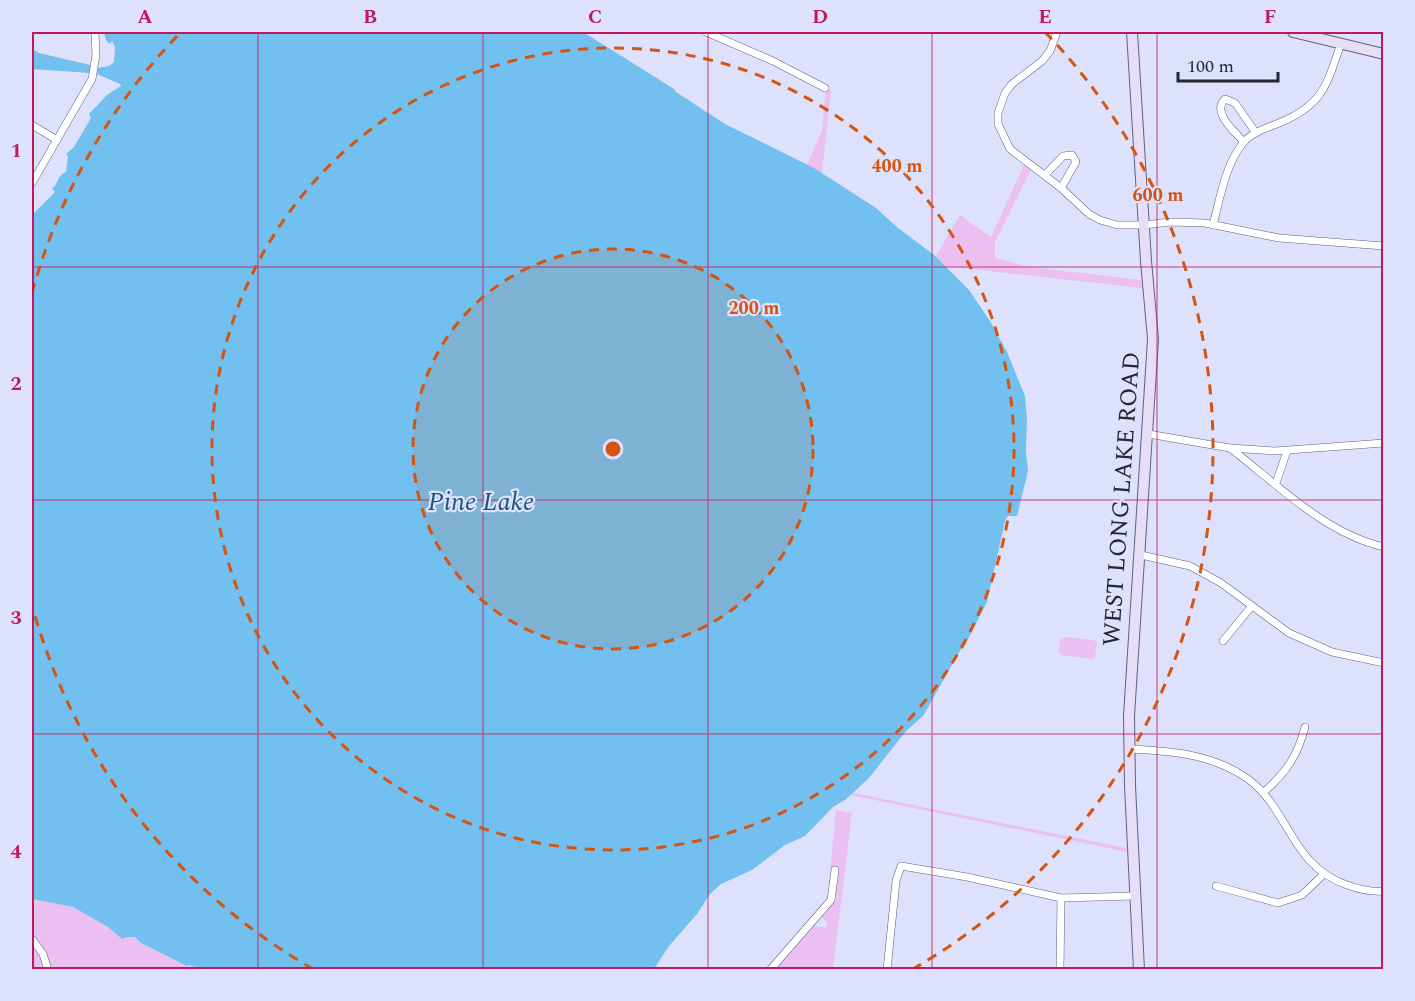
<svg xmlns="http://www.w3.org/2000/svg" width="1415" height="1001" viewBox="0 0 1415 1001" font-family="Spectral,serif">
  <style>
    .green { fill: #ebc0f1 }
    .water { fill: #72c0ef }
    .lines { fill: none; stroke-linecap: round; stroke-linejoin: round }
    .street-casing { stroke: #5e627f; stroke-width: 8 }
    .secondary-casing { stroke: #5e627f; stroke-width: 12 }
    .street { stroke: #fff; stroke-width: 7 }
    .secondary { stroke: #e7ddf7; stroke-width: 10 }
    .grid { fill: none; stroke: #c2185b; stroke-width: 1.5; stroke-opacity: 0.55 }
    .ring { fill: none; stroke: #d45410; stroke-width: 3; stroke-dasharray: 10 8 }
    .labels { text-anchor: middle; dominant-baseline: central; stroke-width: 4.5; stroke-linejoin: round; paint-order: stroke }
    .street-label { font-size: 24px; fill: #242633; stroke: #dde1fc }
    .water-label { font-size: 26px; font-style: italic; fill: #1a5676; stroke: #dde1fc }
    .centre { fill: #d45410; stroke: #dde1fc; stroke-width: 3 }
    .ring-label { font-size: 18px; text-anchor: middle; font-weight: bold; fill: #d45410; stroke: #dde1fc; stroke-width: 4.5; stroke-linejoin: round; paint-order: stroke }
    .neatline { fill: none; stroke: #c2185b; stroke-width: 2 }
    .grid-label { font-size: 20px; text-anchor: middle; font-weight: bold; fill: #c2185b }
  </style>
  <rect width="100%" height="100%" fill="#dde1fc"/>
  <!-- green -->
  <g class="green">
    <polygon points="826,89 831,90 822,173 807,165 822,131"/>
    <polygon points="1024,165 1031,169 995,242 995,258 1030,267 1142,280 1142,288 934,265 936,256 960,215 991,237"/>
    <polygon points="1066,637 1093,640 1097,642 1095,657 1091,659 1061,655 1058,652 1060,640"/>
    <polygon points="849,792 1126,848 1127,852 846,794"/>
    <polygon points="836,810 852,813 833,969 776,970 814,926 826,928 828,923 822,918 837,898 840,897 828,895"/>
    <polygon points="32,899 73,907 109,927 122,939 126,937 135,937 141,943 168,957 202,969 32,970"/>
  </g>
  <!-- water -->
  <g class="water">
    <path d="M104,32H583L674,89L676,92L725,124L814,168L876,208L898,228L933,254L969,290L990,321L1007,352L1025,396L1027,421L1026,451L1028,471L1017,516H1008L1005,521L987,602L963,649H961L923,716L906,731L869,778L845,800L833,807L805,836L785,845L752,870L721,884L710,894L697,914L669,946L654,969H202L189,965L187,966L141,943L135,937H126L122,939L108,927L73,907L32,899V215L55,192L52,188L54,187C58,182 58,175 66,172L68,157L66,154L74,147L91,118L89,114L107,95L121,86L120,84L97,74L98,68L109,66L114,62L115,47L112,41L110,44L106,40Z"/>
    <polygon points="32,49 39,53 90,65 92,66 90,73 32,69"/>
  </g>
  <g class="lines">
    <defs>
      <g id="street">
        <polyline points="706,32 773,61 825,88"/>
        <polyline points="1057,32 1050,51 1042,61 1012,84 1005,93 998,113 998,124 1010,149 1061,188 1089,214 1100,220 1117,225 1144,225 1170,222 1205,223 1279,238 1384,246"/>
        <polyline points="32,125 57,140"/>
        <path d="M1244,142C1235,132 1211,112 1225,99L1235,103L1256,133"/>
        <polyline points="1045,175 1063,156 1072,155 1076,162 1061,188"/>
        <polyline points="32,183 92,79 96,55 95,32"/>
        <path d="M1213,225C1220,199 1225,165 1243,143C1252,132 1267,128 1279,123C1323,105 1327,85 1341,43"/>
        <polyline points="1148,434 1230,448 1275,451 1384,443"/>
        <path d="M1230,448C1277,484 1324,533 1384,547"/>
        <polyline points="1276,483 1287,451"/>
        <polyline points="1141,555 1190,566 1221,583 1289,633 1332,652 1384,663"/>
        <polyline points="1223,641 1251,607"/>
        <path d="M1129,749C1172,751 1213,754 1248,779C1290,810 1291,866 1347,885C1358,889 1372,892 1384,891"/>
        <path d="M1263,793C1286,772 1297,758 1305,727"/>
        <polyline points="1216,886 1278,903 1302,895 1324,874"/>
        <polyline points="32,939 43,954 48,970"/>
        <polyline points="770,970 831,900 835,870"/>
        <polyline points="887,970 896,881 901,866 967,877 1061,898 1136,896"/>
        <polyline points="1060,970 1061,898"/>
      </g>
      <g id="secondary">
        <polyline points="1132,32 1146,261 1153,339 1129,716 1130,786 1139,970"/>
        <polyline points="1293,32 1384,54"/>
      </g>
    </defs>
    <!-- street casing -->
    <use href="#street" class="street-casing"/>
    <!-- secondary casing -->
    <use href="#secondary" class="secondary-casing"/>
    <!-- street -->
    <use href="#street" class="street"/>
    <!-- secondary -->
    <use href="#secondary" class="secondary"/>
  </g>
  <!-- grid -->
  <path class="grid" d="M258,32V970M483,32V970M708,32V970M932,32V970M1157,32V970M32,267H1384M32,500H1384M32,734H1384"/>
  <!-- distance rings -->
  <circle cx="613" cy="449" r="200" fill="#d45410" fill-opacity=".12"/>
  <g class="ring">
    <circle cx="613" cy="449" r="200"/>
    <circle cx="613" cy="449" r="401"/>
    <path d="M313 969A601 601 0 0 1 32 605M32 293A601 601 0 0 1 181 32M1045 32A601 601 0 0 1 913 969"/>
  </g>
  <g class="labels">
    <!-- street labels -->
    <g class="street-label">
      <text transform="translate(1122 499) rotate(-86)">WEST LONG LAKE ROAD</text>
    </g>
    <!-- water labels -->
    <g class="water-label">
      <text x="481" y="502">Pine Lake</text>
    </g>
  </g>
  <circle cx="613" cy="449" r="9" class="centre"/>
  <g class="ring-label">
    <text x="897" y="172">400 m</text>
    <text x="1158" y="201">600 m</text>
    <text x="754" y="314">200 m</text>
  </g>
  <!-- border -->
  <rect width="1415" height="1001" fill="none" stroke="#dde1fc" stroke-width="66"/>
  <!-- scale -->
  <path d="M1178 72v9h100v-9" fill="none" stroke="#242633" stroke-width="3"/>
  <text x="1187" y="72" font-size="18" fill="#242633" stroke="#dde1fc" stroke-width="4.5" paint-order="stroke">100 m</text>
  <rect x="33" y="33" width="1349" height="935" class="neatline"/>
  <g class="grid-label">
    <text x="145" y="23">A</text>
    <text x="370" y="23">B</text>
    <text x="595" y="23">C</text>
    <text x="820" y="23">D</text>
    <text x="1045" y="23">E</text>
    <text x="1270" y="23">F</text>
    <text x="16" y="157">1</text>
    <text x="16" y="390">2</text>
    <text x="16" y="624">3</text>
    <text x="16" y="858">4</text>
  </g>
</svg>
